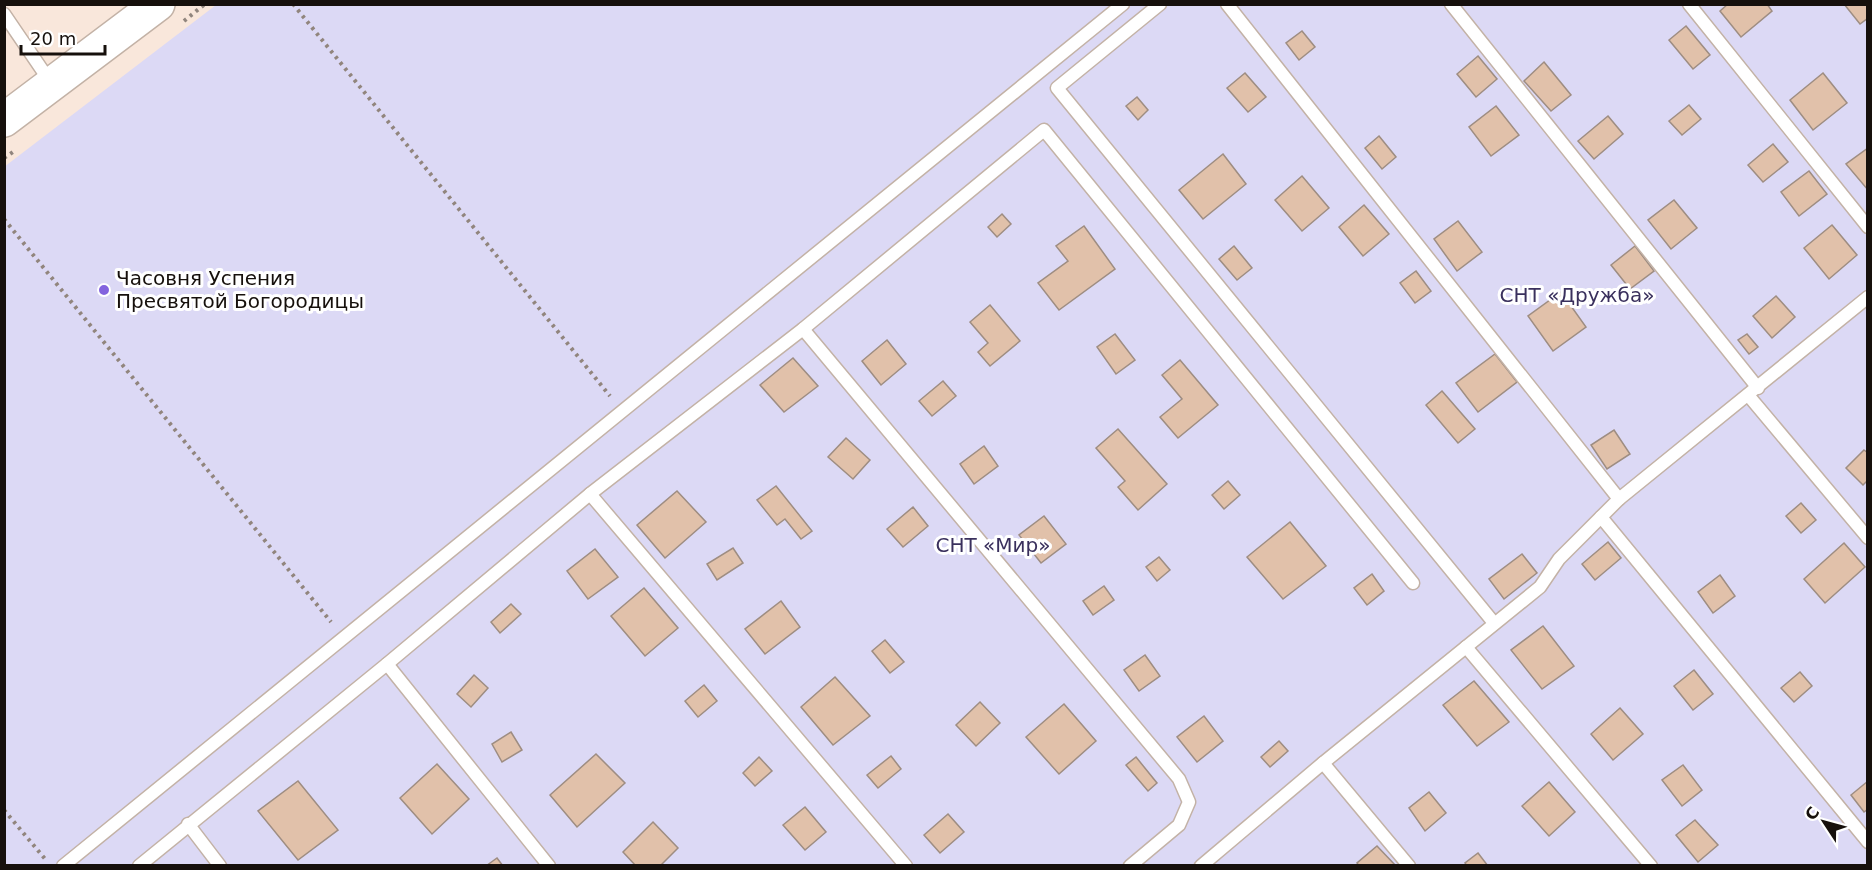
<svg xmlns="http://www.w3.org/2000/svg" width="1872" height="870" viewBox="0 0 1872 870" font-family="'DejaVu Sans',sans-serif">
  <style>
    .green { fill: #dcd9f5 }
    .building { fill: #e1c1aa; stroke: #9e8d82; stroke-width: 1.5 }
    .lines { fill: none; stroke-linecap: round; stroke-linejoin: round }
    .service-casing { stroke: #c3b2a6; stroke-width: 15 }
    .secondary-casing { stroke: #c3b2a6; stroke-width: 36 }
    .path { stroke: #91857d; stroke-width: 4; stroke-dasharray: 3 4.5; stroke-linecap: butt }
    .service { stroke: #fff; stroke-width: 12 }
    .secondary { stroke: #fff; stroke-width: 33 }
    .poi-dot { fill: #8363de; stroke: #fff; stroke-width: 2 }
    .labels { text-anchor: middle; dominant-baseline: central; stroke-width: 6; stroke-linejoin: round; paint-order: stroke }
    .poi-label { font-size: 20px; fill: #16100c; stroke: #fff; text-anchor: start }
    .park-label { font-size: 20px; fill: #3a305d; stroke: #fff }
  </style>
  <rect width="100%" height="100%" fill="#f9e7db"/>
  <!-- green -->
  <polygon class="green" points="216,5 1867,5 1867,865 5,865 4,167"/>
  <!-- building -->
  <g class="building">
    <polygon points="1728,4 1767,4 1772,11 1741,37 1720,11"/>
    <polygon points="1844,4 1868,4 1868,18 1860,24"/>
    <polygon points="1686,26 1710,55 1693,69 1669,40"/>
    <polygon points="1302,31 1315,47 1299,60 1286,43"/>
    <polygon points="1478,56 1497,79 1476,97 1457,74"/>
    <polygon points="1544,62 1571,95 1551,111 1524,81"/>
    <polygon points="1245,73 1266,97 1248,112 1227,88"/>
    <polygon points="1823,73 1847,103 1813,130 1790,100"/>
    <polygon points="1137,97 1148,110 1138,120 1126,106"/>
    <polygon points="1689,105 1701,119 1682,135 1669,121"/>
    <polygon points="1496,106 1519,135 1491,156 1469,127"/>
    <polygon points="1608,116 1623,134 1594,159 1578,141"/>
    <polygon points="1379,136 1396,157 1382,169 1365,148"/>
    <polygon points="1773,144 1788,162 1763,182 1748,165"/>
    <polygon points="1868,148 1868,190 1846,164"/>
    <polygon points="1223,154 1246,184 1203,219 1179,190"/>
    <polygon points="1809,171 1827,194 1799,216 1781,192"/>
    <polygon points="1302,176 1329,208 1302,231 1275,200"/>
    <polygon points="1674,200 1697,228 1671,249 1648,220"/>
    <polygon points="1364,205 1389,234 1363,256 1339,227"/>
    <polygon points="1002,214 1011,224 997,237 988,227"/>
    <polygon points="1458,221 1482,252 1457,271 1434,239"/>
    <polygon points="1832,225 1857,255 1829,279 1804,248"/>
    <polygon points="1084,226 1115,269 1059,310 1038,283 1068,261 1056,246"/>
    <polygon points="1234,246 1252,268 1237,280 1219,259"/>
    <polygon points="1635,246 1654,271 1630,289 1611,265"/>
    <polygon points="1416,271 1431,291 1415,303 1400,283"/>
    <polygon points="1561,292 1586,327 1553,351 1528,316"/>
    <polygon points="1776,296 1795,317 1772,338 1753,316"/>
    <polygon points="990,305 1020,341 990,366 978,352 988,343 970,322"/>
    <polygon points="1115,334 1135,360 1116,374 1097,347"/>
    <polygon points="1747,334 1758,347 1749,354 1738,340"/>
    <polygon points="887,340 906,364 881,385 862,361"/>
    <polygon points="1495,354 1517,382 1478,412 1456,383"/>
    <polygon points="793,358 818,386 784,412 760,385"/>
    <polygon points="1180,360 1218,405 1178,438 1160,417 1182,399 1162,375"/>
    <polygon points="943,381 956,396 932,416 919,401"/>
    <polygon points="1442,391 1475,429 1458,443 1426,405"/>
    <polygon points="1118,429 1167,484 1138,510 1118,487 1125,481 1096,448"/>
    <polygon points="1614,430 1630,454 1607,469 1591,445"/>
    <polygon points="846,438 870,460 853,479 828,457"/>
    <polygon points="984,446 998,466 974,484 960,464"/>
    <polygon points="1864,450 1868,453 1868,480 1863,485 1846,468"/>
    <polygon points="1228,481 1240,495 1224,509 1212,495"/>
    <polygon points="776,486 812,531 801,539 785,519 777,525 757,500"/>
    <polygon points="677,491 706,522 665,558 637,525"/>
    <polygon points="1801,503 1816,520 1801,533 1786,516"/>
    <polygon points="913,507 928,526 903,547 887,529"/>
    <polygon points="1044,516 1066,544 1041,563 1019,535"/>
    <polygon points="1290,522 1326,566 1283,599 1247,557"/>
    <polygon points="1608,542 1621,558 1595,580 1582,564"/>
    <polygon points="1844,543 1865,567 1825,603 1804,579"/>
    <polygon points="733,548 743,563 717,580 707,564"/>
    <polygon points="595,549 618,577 588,599 567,571"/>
    <polygon points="1522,554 1537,573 1504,599 1489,579"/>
    <polygon points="1159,557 1170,570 1157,581 1146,567"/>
    <polygon points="1372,574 1384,591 1367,605 1354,588"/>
    <polygon points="1720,575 1735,596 1713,613 1698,592"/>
    <polygon points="1104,586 1114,600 1093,615 1083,601"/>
    <polygon points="644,588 678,628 645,656 611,616"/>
    <polygon points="781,601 800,627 765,654 745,629"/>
    <polygon points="511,604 521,614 500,633 491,622"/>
    <polygon points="1543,626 1574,666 1542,689 1511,650"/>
    <polygon points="885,640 904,662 890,673 872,651"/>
    <polygon points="1145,655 1160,676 1139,691 1124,670"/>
    <polygon points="1694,670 1713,694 1693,710 1674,686"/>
    <polygon points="1800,672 1812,686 1794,702 1781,688"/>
    <polygon points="474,675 488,688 471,707 457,694"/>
    <polygon points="835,677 870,716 833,745 801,707"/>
    <polygon points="1474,681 1509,722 1477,746 1443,705"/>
    <polygon points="704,685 717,701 698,717 685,701"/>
    <polygon points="980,702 1000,723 976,746 956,725"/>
    <polygon points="1064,704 1096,741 1059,774 1026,737"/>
    <polygon points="1620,708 1643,734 1613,760 1591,734"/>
    <polygon points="1204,716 1223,741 1197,762 1177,737"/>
    <polygon points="511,732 522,750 502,762 492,744"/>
    <polygon points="1279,741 1288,751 1270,767 1261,757"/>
    <polygon points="596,754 625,783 577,827 550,795"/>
    <polygon points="891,756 901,769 878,788 867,775"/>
    <polygon points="759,757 772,771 755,786 743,773"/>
    <polygon points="1136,757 1157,783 1148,791 1126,765"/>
    <polygon points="437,764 469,799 432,834 400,798"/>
    <polygon points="1683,765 1702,790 1682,806 1662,780"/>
    <polygon points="298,781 338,830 298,860 258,811"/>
    <polygon points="1868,781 1868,809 1864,812 1851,795"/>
    <polygon points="1549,782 1575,812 1549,836 1522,806"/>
    <polygon points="1429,792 1446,813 1425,831 1409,808"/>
    <polygon points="805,807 826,832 805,850 783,825"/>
    <polygon points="948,814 964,832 940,853 924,835"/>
    <polygon points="1695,820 1718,845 1698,862 1676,835"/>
    <polygon points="653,822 678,848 660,866 636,866 623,852"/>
    <polygon points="1377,846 1396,866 1359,866 1357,863"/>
    <polygon points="1478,853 1488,866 1467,866 1465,863"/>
    <polygon points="497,858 503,866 486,866"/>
  </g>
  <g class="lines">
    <defs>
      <g id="service">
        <polyline points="1160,4 1057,88 1494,623"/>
        <polyline points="1227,4 1619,499"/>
        <polyline points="1451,4 1758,388"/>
        <polyline points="1689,4 1868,227"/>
        <polyline points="4,14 51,83"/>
        <polyline points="803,329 1179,779 1189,802 1179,825 1130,866"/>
        <polyline points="1748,395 1868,538"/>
        <polyline points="590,494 906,866"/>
        <polyline points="1601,517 1868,842"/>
        <polyline points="1466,647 1651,866"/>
        <polyline points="387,664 549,866"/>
        <polyline points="1323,763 1409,866"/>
        <polyline points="188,824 220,866"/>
        <polyline points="63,866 1123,4"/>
        <polyline points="139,866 387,664 590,494 803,329 1044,130 1413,583"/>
        <polyline points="1201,866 1323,763 1540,587 1559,559 1619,499 1868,297"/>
      </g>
      <polyline id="secondary" points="4,120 158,4"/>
    </defs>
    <!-- service casing -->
    <use href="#service" class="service-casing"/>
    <!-- secondary casing -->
    <use href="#secondary" class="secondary-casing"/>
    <!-- path -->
    <g class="path">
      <polyline points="293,4 610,396"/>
      <polyline points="184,21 205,4"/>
      <polyline points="4,158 16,150"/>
      <polyline points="4,219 331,622"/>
      <polyline points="4,810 46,860"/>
    </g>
    <!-- service -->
    <use href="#service" class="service"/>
    <!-- secondary -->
    <use href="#secondary" class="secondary"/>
  </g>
  <!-- markers -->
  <circle class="poi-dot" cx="104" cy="290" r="6"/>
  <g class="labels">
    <!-- poi labels -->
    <g class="poi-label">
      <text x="116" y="278">Часовня Успения<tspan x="116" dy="23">Пресвятой Богородицы</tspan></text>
    </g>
    <!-- park labels -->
    <g class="park-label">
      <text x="1577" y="295">СНТ «Дружба»</text>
      <text x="993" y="545">СНТ «Мир»</text>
    </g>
  </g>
  <!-- border -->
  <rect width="1872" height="870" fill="none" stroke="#16100c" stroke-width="12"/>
  <!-- north arrow -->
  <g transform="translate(1824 822) rotate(306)" stroke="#ffffff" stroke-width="4.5" paint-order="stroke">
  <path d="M0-4.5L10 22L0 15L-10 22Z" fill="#16100c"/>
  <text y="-9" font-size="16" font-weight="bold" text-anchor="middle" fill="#16100c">С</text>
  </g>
  <!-- scale -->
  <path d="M21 45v9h84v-9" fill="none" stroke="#16100c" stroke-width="3"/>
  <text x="30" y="45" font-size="18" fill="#16100c" stroke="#ffffff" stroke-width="4.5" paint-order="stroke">20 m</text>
</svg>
